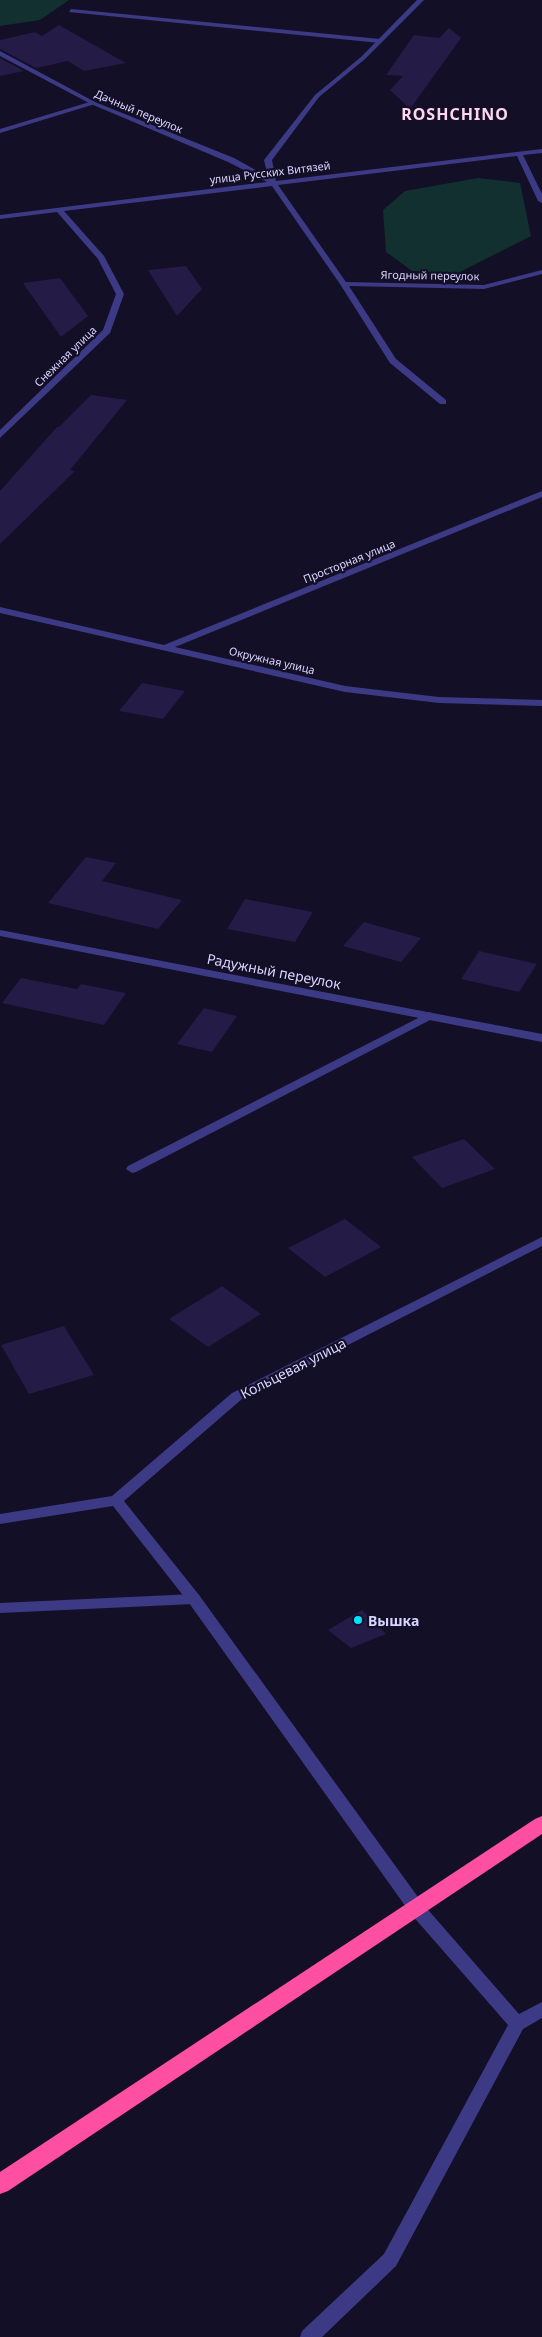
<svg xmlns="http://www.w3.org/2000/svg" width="542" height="2337" viewBox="0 0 542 2337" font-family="'Noto Sans',sans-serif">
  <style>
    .green { fill: #12302f }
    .building { fill: #241b47 }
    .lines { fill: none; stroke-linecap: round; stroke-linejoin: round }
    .lane { fill: #3d3a85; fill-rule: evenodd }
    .street { fill: #3d3a85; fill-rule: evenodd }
    .highway { fill: #ff4fa3; fill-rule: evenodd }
    .poi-dot { fill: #00e5ff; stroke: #130f26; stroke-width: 2 }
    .labels { text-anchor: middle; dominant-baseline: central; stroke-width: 4.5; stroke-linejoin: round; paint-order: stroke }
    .far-street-label { font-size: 11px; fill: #d9d4ff; stroke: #130f26 }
    .street-label { font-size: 14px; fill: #d9d4ff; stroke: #130f26 }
    .poi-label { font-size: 14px; font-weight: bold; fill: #d9d4ff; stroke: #130f26; text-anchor: start }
    .far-district-label { font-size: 16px; font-weight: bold; letter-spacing: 1px; fill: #ffd6f0; stroke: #130f26 }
  </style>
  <rect width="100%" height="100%" fill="#130f26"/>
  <!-- green -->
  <g class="green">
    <polygon points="0,0 69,0 40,20 0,26"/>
    <polygon points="478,178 520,183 531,236 458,273 412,271 386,252 383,210 405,191"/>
  </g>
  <!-- building -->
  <g class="building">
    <polygon points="59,25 126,63 84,71 68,61 36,68 0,49 0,40 35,32 42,36"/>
    <polygon points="449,28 461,38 410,109 390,90 403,76 386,75 414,35 439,38"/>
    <polygon points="0,58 24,71 0,76"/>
    <polygon points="186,266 202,289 177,316 148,270"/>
    <polygon points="60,278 88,316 61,337 23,283"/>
    <polygon points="91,395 127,400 70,470 75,471 0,544 0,491 57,427 59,427"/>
    <polygon points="142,683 185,691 163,719 119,711"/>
    <polygon points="86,857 116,863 102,881 182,900 158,929 48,903"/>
    <polygon points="245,899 313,912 295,942 227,929"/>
    <polygon points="364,922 421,938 401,962 343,946"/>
    <polygon points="479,951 537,964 519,992 461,979"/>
    <polygon points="21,978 77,989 81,984 126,993 104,1025 2,1003"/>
    <polygon points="204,1008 237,1016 212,1052 177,1044"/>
    <polygon points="464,1139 495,1169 442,1188 412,1157"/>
    <polygon points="345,1219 381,1247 325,1277 288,1248"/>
    <polygon points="222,1286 261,1314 208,1347 169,1319"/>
    <polygon points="64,1326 94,1375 29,1394 1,1345"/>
    <polygon points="362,1610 386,1634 351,1648 328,1630"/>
  </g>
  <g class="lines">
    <!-- lane -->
    <g class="lane">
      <polygon points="71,9 380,39 383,41 380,43 69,12"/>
      <polygon points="93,101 95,102 95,104 0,133 0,129"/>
      <polygon points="430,1012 436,1016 434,1018 136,1172 132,1173 126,1169 128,1166"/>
      <polygon points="194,1594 199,1595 201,1599 199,1603 194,1604 0,1613 0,1603"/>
      <polygon points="417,1902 423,1904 519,2014 542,2002 542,2018 523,2029 396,2266 322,2337 300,2337 302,2331 384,2254 508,2025 411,1914 409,1909 411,1904"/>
    </g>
    <!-- street -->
    <g class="street">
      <polygon points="417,0 424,0 365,59 319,97 272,160 276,181 542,149 542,153 523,155 542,194 542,203 538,201 517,156 278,185 346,282 484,285 542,270 542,274 484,289 349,286 396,359 446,400 446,404 440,404 390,363 340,284 272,186 64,211 104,256 124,294 110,333 0,438 0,430 103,330 116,294 98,259 57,212 0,219 0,215 267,182 228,162 91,104 0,56 0,51 95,102 234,158 268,177 264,160 315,95 361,57"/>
      <polygon points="542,491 542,497 175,647 345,686 439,697 542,700 542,706 439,703 345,692 0,613 0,607 164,645"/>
      <polygon points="0,930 542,1034 542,1042 0,936"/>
      <polygon points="542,1237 542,1246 242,1399 124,1501 199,1595 423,1904 425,1909 423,1914 417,1916 411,1914 189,1603 113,1506 0,1524 0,1514 112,1496 232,1393"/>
    </g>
    <!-- highway -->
    <polygon class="highway" points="542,1816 542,1834 8,2191 0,2194 0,2172 535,1819"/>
  </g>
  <!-- markers -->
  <circle class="poi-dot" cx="358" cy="1620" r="5"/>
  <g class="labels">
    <!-- far-street labels -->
    <g class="far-street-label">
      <text transform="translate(139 111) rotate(23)">Дачный переулок</text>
      <text transform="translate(270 172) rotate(-7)">улица Русских Витязей</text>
      <text transform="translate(430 275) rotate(1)">Ягодный переулок</text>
      <text transform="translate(65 356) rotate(-44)">Снежная улица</text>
      <text transform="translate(349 561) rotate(-22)">Просторная улица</text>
      <text transform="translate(272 660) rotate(13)">Окружная улица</text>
    </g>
    <!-- street labels -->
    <g class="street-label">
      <text transform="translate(274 971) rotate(11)">Радужный переулок</text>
      <text transform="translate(293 1368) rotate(-27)">Кольцевая улица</text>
    </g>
    <!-- poi labels -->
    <g class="poi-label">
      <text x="368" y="1620">Вышка</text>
    </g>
    <!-- far-district labels -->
    <g class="far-district-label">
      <text x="455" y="114">ROSHCHINO</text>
    </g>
  </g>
</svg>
